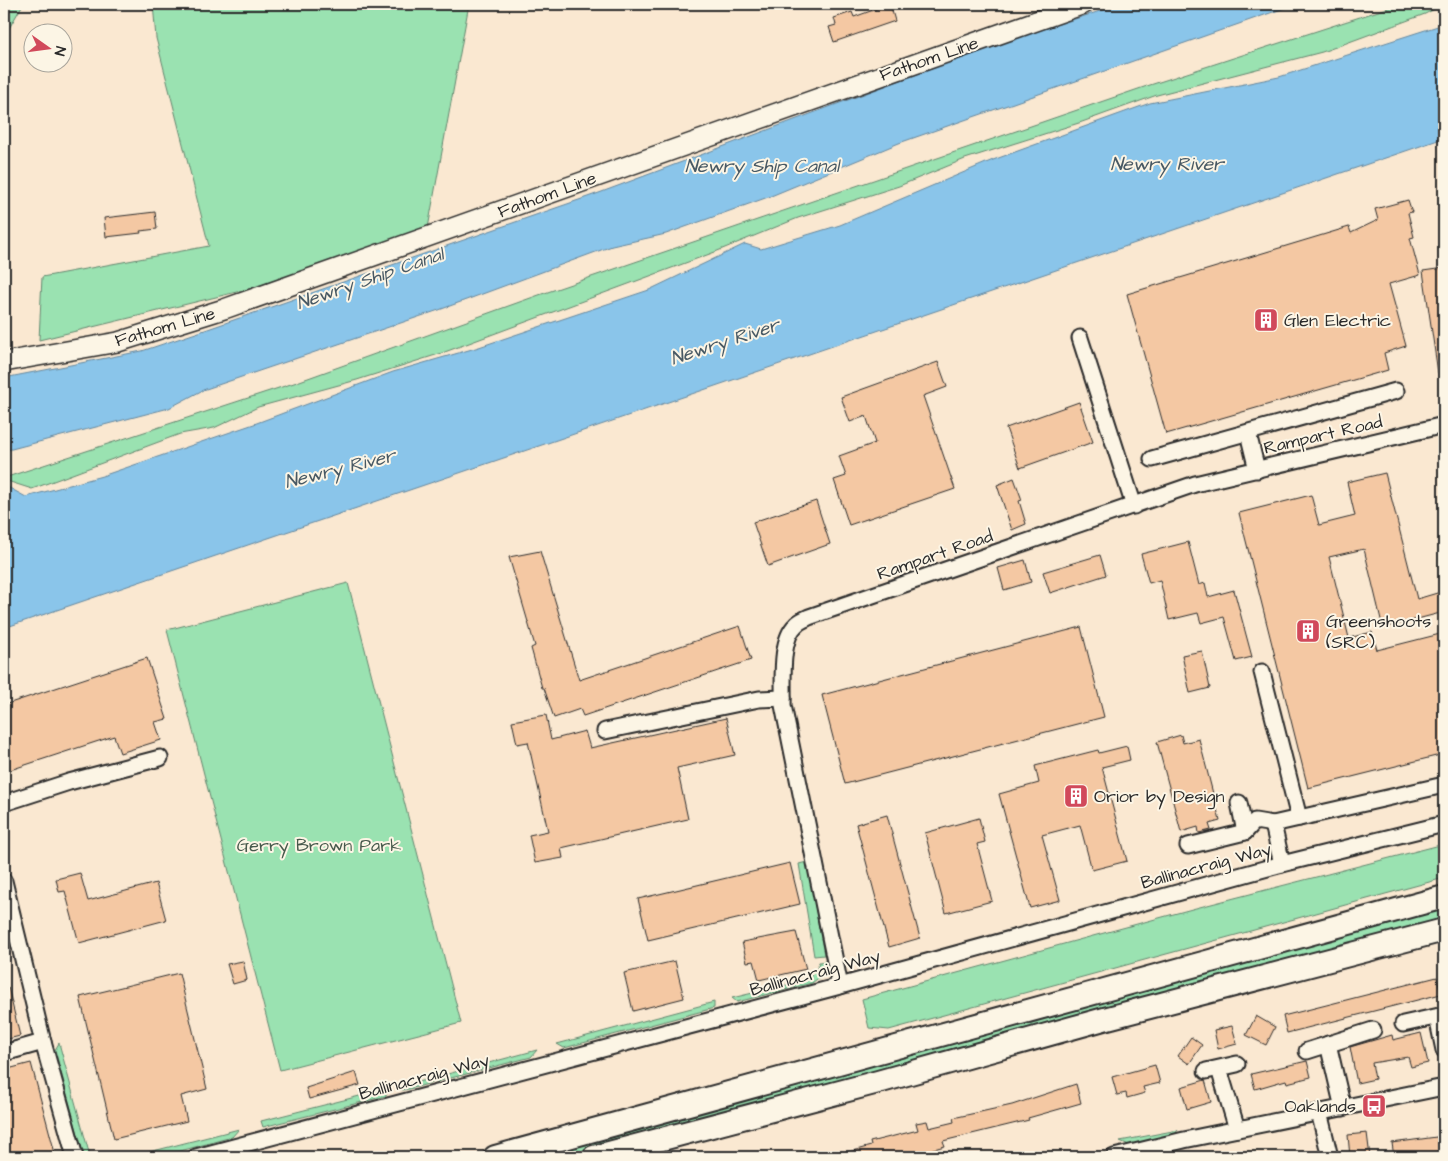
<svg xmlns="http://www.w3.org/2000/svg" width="1448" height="1161" viewBox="0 0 1448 1161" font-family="'Architects Daughter',sans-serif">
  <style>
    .green { fill: #9ae2b1; stroke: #62866e }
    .water { fill: #8ac5ea; stroke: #64879e }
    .building { fill: #f4c8a3; stroke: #2b2b2b }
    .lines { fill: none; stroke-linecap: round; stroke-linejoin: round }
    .minor-casing { stroke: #2b2b2b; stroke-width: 19 }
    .major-casing { stroke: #2b2b2b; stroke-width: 22 }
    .highway-casing { stroke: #2b2b2b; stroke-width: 26 }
    .minor { stroke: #fcf5e5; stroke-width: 15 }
    .major { stroke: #fcf5e5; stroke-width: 19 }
    .highway { stroke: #fcf5e5; stroke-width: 22 }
    .labels { text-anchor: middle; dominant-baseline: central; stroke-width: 4; stroke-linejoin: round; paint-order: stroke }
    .street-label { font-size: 18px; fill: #2b2b2b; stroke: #fcf5e5 }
    .poi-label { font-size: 18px; fill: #2b2b2b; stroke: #fcf5e5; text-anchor: start }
    .park-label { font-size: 18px; fill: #47594c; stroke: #fcf5e5 }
    .water-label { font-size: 19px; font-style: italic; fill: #485964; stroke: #fcf5e5 }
  </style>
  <rect width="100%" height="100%" fill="#fae8d1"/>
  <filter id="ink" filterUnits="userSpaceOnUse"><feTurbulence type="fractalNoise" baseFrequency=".02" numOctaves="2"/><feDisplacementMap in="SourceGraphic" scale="10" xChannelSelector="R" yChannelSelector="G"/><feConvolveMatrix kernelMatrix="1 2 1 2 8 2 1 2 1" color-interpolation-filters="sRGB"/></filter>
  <g filter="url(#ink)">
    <!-- green -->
    <g class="green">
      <polygon points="4,4 23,4 4,37"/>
      <polygon points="153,4 469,4 428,228 253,288 39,340 42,277 209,246 156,38"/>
      <polygon points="1400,4 1444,4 1425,14 1322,52 1157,95 1082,122 965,159 899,186 798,218 715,252 442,353 357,380 258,407 214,428 180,434 32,489 4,480 4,478 297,382 539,295 1150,85"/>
      <polygon points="348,583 461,1023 280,1070 167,630"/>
      <polygon points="1444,844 1444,878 889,1030 869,1028 862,999 1192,909"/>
      <polygon points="807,862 824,955 814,956 799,864"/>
      <polygon points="1444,907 1444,921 569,1157 519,1157"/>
      <polygon points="825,961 821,976 812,983 737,1002 732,998 807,980 816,971 819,962"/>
      <polygon points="714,1002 714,1008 564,1048 557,1044"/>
      <polygon points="59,1043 88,1149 92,1157 85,1157 83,1153 55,1050"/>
      <polygon points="537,1050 531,1057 409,1089 402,1090 399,1087"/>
      <polygon points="387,1089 386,1096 263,1127 261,1121"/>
      <polygon points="239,1129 232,1137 158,1157 130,1157"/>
      <polygon points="1178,1130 1174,1135 1129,1145 1120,1141"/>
    </g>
    <!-- water -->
    <g class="water">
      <polygon points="1122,4 1296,4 899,143 771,196 666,234 612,246 439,310 203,390 169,408 4,451 4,378 142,351 205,330 599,193 1003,42"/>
      <polygon points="1444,24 1444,138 4,628 4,485 26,497 102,476 254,424 393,372 479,347 649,290 745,244 761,249 840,225 993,160 1150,103 1279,77"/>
    </g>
    <!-- building -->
    <g class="building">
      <polygon points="890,4 895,21 834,42 829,27 836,25 834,18 852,12 854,17"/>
      <polygon points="1408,200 1412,212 1408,213 1414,237 1410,238 1420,275 1389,284 1406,346 1384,353 1388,370 1166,434 1127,294 1349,227 1351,233 1378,220 1375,209"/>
      <polygon points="155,212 157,229 140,231 141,233 106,237 104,218"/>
      <polygon points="1444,268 1444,372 1438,373 1423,271"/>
      <polygon points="938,362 947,387 923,396 955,489 849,525 834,480 846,476 839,456 875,443 866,416 850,422 841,397"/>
      <polygon points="1079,402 1093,442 1020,468 1006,428"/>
      <polygon points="1385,473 1417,599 1444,591 1444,612 1383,628 1364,549 1329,557 1349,638 1372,632 1377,650 1444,633 1444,694 1441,694 1444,709 1444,754 1308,788 1239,513 1311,495 1319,525 1355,516 1347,482"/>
      <polygon points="1014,478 1022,500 1019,501 1026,524 1012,530 997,485"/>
      <polygon points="816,501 830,544 768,566 753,522"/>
      <polygon points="1188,542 1199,585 1205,583 1208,597 1234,590 1252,657 1236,661 1224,617 1201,623 1198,613 1169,620 1160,580 1149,583 1141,554"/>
      <polygon points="540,551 579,680 740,626 751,660 583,716 580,709 554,718 544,688 542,688 531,648 535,646 509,557"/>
      <polygon points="1100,555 1106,575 1050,593 1043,572"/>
      <polygon points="1025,560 1031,582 1004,590 998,568"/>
      <polygon points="1081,627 1104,717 845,784 822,695"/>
      <polygon points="1202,651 1210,688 1190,693 1182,655"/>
      <polygon points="147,658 167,719 155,722 161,740 120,753 114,736 4,772 4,705"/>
      <polygon points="546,715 551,740 585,731 590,748 726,718 735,755 677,768 688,819 561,848 563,858 535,863 529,835 548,831 528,742 517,744 512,721"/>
      <polygon points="1181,735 1183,743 1199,739 1220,821 1209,824 1211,830 1199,833 1198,827 1181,832 1157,742"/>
      <polygon points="1127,746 1130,760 1102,767 1127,861 1092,870 1080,825 1042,835 1060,900 1030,908 999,794 1039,783 1035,766 1098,750 1099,753"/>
      <polygon points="887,815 920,938 889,947 856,824"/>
      <polygon points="979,818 985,842 977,844 992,901 946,913 925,833"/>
      <polygon points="790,863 800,904 648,940 638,899"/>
      <polygon points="80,873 88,901 156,883 166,920 79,943 65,891 59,892 56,879"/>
      <polygon points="796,932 806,969 759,980 754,961 747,962 742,942"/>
      <polygon points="243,961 247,980 233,984 227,964"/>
      <polygon points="675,961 684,998 633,1011 624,973"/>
      <polygon points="179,973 207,1089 181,1096 187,1121 114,1139 80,997"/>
      <polygon points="1437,977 1441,994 1287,1033 1283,1016"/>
      <polygon points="8,987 20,1036 4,1040 4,988"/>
      <polygon points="1256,1016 1275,1027 1266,1045 1246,1035"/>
      <polygon points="1232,1026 1237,1044 1218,1049 1214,1030"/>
      <polygon points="1421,1033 1428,1063 1411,1067 1408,1057 1372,1063 1375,1079 1357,1083 1350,1047 1392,1035 1393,1040"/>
      <polygon points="1191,1037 1202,1045 1189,1064 1178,1056"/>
      <polygon points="1307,1061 1311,1077 1287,1083 1286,1080 1255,1089 1251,1074"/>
      <polygon points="31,1063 56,1157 6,1157 4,1148 4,1070"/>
      <polygon points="1155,1065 1160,1083 1143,1087 1145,1093 1127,1098 1126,1093 1117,1095 1112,1077"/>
      <polygon points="356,1072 360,1085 309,1099 306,1088"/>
      <polygon points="1205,1080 1211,1102 1187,1109 1181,1087"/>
      <polygon points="1076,1084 1081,1103 1028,1118 1029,1120 943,1141 945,1146 914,1154 913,1152 893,1157 842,1157 841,1154 871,1146 870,1142 918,1130 916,1123 927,1121 929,1128 954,1122 953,1118 1012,1105"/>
      <polygon points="1367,1133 1370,1157 1350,1157 1348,1135"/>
      <polygon points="1444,1136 1444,1151 1413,1155 1413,1157 1394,1157 1392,1143"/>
    </g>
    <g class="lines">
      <defs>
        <g id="minor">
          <polyline points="1080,338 1134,506"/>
          <polyline points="1248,433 1257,470"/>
          <polyline points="1152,459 1396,391"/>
          <polyline points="1262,672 1299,818"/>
          <polyline points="605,731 759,699 783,698"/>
          <polyline points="4,803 69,782 160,758"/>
          <polyline points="1239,803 1245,832"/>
          <polyline points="1188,846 1245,832 1255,821 1273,824"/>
          <polyline points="1282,864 1273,824 1444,785"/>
          <polyline points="4,881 43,1042 75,1157"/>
          <path d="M840,986L783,705C784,684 779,640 796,625C799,621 805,619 809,617L1195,484L1444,425"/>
          <polyline points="1437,1017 1444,1050"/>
          <polyline points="1403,1024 1444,1015"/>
          <polyline points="1328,1044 1343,1108"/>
          <polyline points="1307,1051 1373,1030"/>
          <polyline points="4,1053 43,1042"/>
          <polyline points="1219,1069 1237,1129"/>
          <polyline points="1206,1071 1237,1064"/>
          <polyline points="1319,1112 1330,1157"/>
          <polyline points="196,1157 840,986 1282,864 1444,824"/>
          <polyline points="1114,1157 1184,1140 1444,1087"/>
        </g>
        <polyline id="major" points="4,362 118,342 224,309 1084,4"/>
        <g id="highway">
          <polyline points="495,1157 1444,897"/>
          <polyline points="594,1157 878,1082 1104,1019 1444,930"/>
        </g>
      </defs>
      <!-- minor casing -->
      <use href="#minor" class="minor-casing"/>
      <!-- major casing -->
      <use href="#major" class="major-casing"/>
      <!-- highway casing -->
      <use href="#highway" class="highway-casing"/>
      <!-- minor -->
      <use href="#minor" class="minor"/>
      <!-- major -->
      <use href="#major" class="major"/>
      <!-- highway -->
      <use href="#highway" class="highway"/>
    </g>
  </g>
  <!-- icons -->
  <defs>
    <symbol id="building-square" viewBox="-11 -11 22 22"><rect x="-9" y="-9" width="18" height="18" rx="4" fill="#d1495b" stroke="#fcf5e5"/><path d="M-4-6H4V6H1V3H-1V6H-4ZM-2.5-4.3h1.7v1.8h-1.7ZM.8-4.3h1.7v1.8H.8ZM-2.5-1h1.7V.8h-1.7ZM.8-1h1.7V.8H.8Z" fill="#fff"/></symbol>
    <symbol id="bus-square" viewBox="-11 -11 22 22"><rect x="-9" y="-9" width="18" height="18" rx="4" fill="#d1495b" stroke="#fcf5e5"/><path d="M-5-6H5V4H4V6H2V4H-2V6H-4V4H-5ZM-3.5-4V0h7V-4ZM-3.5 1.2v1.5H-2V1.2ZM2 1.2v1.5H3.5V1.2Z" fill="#fff"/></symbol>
  </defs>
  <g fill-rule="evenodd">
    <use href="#building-square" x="1252" y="306" width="28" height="28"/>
    <use href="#building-square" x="1294" y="617" width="28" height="28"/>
    <use href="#building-square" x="1062" y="782" width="28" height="28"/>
    <use href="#bus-square" x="1360" y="1092" width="28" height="28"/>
  </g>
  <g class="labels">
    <!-- street labels -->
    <g class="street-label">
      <text transform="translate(929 59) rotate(-19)">Fathom Line</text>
      <text transform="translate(547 195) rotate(-20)">Fathom Line</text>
      <text transform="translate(165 327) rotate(-16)">Fathom Line</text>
      <text transform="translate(1323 435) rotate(-13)">Rampart Road</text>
      <text transform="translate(935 555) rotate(-19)">Rampart Road</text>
      <text transform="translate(1206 866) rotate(-15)">Ballinacraig Way</text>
      <text transform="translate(815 973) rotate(-15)">Ballinacraig Way</text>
      <text transform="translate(424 1077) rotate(-15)">Ballinacraig Way</text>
    </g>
    <!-- poi labels -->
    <g class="poi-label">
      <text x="1284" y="320">Glen Electric</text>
      <text x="1326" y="621">Greenshoots<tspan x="1326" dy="21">(SRC)</tspan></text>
      <text x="1094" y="796">Orior by Design</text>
      <text x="1356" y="1106" text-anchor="end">Oaklands</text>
    </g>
    <!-- park labels -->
    <g class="park-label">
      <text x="319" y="845">Gerry Brown Park</text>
    </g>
    <!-- water labels -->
    <g class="water-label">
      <text x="1167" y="164">Newry River</text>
      <text x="762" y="166">Newry Ship Canal</text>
      <text transform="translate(370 279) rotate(-19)">Newry Ship Canal</text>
      <text transform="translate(725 342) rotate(-18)">Newry River</text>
      <text transform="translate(340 469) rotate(-14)">Newry River</text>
    </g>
  </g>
  <!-- margin -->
  <rect width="1448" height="1161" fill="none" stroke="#fcf5e5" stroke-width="20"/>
  <rect x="10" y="10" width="1428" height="1141" fill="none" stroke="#2b2b2b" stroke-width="2" filter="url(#ink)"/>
  <!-- north arrow -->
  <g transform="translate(48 48) rotate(104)"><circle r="24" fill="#fcf5e5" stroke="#a8a49b"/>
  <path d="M0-4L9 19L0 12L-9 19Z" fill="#d1495b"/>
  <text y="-8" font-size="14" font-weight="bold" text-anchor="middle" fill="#2b2b2b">N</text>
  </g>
</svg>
